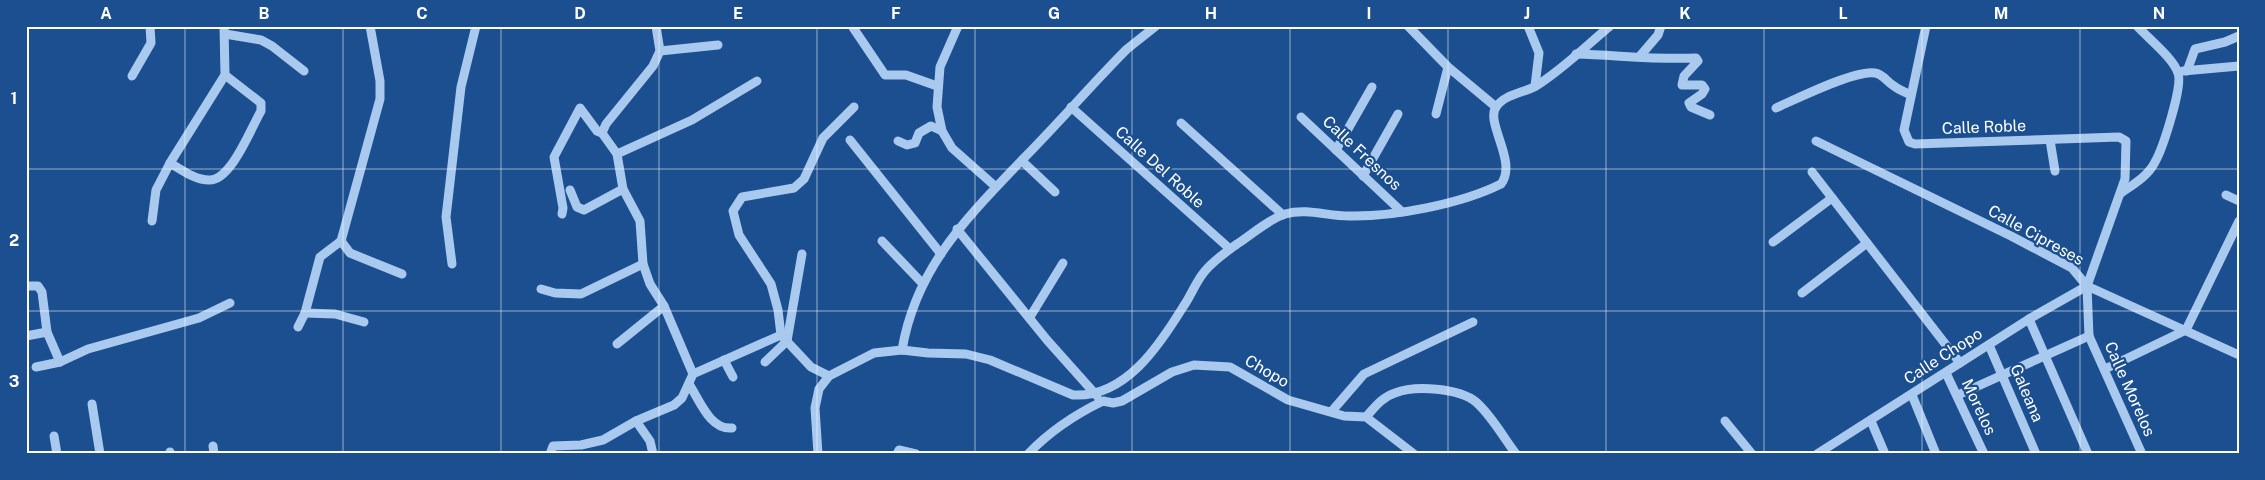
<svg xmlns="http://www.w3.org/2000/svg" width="2265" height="480" viewBox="0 0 2265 480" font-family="'Public Sans',sans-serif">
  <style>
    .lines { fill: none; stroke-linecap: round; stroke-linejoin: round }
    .minor { stroke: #a9c9ee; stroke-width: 9 }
    .grid { fill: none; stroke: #fff; stroke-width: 1; stroke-opacity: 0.55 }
    .labels { text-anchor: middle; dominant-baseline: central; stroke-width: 4.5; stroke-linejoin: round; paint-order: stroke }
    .street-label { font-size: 16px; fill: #fff; stroke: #1b4f8f }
    .neatline { fill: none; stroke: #fff; stroke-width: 2 }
    .grid-label { font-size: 16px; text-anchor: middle; font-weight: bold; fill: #fff }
  </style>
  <rect width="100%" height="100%" fill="#1b4f8f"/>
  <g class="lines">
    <!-- minor -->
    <g class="minor">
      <polyline points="656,26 660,51 653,66 606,124 602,133 617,154 623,189 640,221 643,264 650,284 664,306 693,374"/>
      <polyline points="852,26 885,75 906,75 937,86"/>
      <polyline points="958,26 940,67 937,107 942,131 952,148 996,187"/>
      <polyline points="1408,26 1448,67 1496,107"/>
      <polyline points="1528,26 1539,53 1535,86"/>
      <polyline points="1926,26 1904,130 1909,142 1915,144 2119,137 2126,141 2125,179 2087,286"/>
      <polyline points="225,34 261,40 272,46 304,71"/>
      <polyline points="660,51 718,45"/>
      <path d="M1576,54C1616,55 1656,60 1696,58L1698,61L1684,76L1682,85H1702L1705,89L1702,94L1689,103L1691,107L1710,115"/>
      <polyline points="1640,56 1658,35 1661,26"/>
      <polyline points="2183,71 2239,66"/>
      <polyline points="2187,71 2195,49 2225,42 2239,36"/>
      <polyline points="132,76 151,43 150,26"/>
      <polyline points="1071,107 1230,249"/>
      <path d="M1776,108C1796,99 1856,69 1875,73C1883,74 1887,82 1894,86C1899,90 1905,92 1911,95"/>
      <polyline points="1436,114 1448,67"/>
      <polyline points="1301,117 1402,212"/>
      <polyline points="1181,123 1283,215"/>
      <polyline points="850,140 941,254"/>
      <polyline points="2050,140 2055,171"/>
      <polyline points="898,141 907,145 915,143 919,133 931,126 942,131"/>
      <polyline points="1816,141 2011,236 2072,268 2087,286 2239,355"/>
      <polyline points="1336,150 1372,87"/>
      <polyline points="617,154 692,120 757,81"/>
      <polyline points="1022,161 1055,192"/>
      <path d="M170,163C182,170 195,180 209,180C231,181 251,128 261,111V103L225,75"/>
      <polyline points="1812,172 1960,363"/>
      <polyline points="1363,176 1398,114"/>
      <polyline points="570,190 577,207 584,210 623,189"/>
      <path d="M2121,193C2134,184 2148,176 2155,162C2163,148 2183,86 2178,73C2173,58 2148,38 2137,26"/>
      <polyline points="2226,195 2239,201"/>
      <polyline points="562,214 563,208 554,157 580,108 597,131 602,133"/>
      <polyline points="152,221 156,190 170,163 225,75 224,26"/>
      <polyline points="957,229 1047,340 1097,396"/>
      <polyline points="341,241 350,253 402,274"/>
      <polyline points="882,241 923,284"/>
      <polyline points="1773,242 1832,198"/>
      <polyline points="452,264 446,217 461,87 476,26"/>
      <polyline points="26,286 38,286 42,292 47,332 60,362"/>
      <polyline points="2087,286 2089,336 2142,454"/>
      <polyline points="541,289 555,293 581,294 643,264"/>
      <polyline points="1802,293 1867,243"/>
      <polyline points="305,313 335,314 364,322"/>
      <polyline points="1030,317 1063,263"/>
      <polyline points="2029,319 2088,454"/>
      <polyline points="298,327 305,313 320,257 341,241 380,99 380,81 370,26"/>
      <polyline points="26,336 47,332"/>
      <polyline points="617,344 664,306"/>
      <polyline points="1989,345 2036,454"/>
      <path d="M902,350C916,267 967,218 1022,160C1058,124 1091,85 1127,49L1156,26"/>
      <polyline points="724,360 733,377"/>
      <polyline points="765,362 787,341 802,254"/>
      <polyline points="36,367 60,362 88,349 199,318 230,303"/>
      <polyline points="2105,369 2186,330 2239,221"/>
      <polyline points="1946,373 1984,454"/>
      <polyline points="829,376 811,367 781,335 778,310 771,284 739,235 733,211 742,197 794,188 804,179 823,138 854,107"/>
      <path d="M689,384C700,401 710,430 732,428"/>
      <polyline points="1912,395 1936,454"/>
      <polyline points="1958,395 2089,336"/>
      <polyline points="92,404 100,454"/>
      <polyline points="1332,411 1364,374 1473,322"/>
      <path d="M1366,417C1374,408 1382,397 1395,393C1415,385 1459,388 1476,402C1492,416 1503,437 1516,454"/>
      <polyline points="636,421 650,441 653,454"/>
      <polyline points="1725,421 1752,454"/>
      <polyline points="1871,421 1885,454"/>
      <polyline points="54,436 57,454"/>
      <polyline points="213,446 214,454"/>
      <polyline points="170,452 170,454"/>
      <polyline points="550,454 553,446 581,445 603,440 636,421 674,405 682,398 693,374 781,335"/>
      <path d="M818,454L815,408L819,389L829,376L874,353L902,350L928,353L966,354L990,360L1073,395C1125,398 1159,346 1183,307C1191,296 1196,281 1205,271C1213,261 1226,252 1237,244C1251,235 1269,219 1285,214C1307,208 1327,216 1349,216C1393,217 1461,204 1501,184C1518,162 1485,123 1496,107C1505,94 1523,93 1536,86C1562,70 1586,46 1610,26"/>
      <polyline points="897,454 899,450 916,454"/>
      <path d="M1028,454C1050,431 1074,415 1103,401L1113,403L1122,401L1172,372L1194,365L1230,367L1288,400L1344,416L1366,417L1414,454"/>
      <polyline points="1817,454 2029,319 2087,286"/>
    </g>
  </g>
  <!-- grid -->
  <path class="grid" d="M185,26V454M343,26V454M501,26V454M659,26V454M817,26V454M975,26V454M1132,26V454M1290,26V454M1448,26V454M1606,26V454M1764,26V454M1922,26V454M2080,26V454M26,169H2239M26,311H2239"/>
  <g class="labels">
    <!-- street labels -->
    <g class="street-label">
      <text transform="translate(1984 127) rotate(-2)">Calle Roble</text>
      <text transform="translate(1362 153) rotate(43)">Calle Fresnos</text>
      <text transform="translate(1160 167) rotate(42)">Calle Del Roble</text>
      <text transform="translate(2036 235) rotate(29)">Calle Cipreses</text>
      <text transform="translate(1943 356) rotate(-33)">Calle Chopo</text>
      <text transform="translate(1267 371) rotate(30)">Chopo</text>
      <text transform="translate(2130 389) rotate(66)">Calle Morelos</text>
      <text transform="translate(2027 393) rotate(67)">Galeana</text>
      <text transform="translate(1979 407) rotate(65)">Morelos</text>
    </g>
  </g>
  <!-- border -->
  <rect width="2265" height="480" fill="none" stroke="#1b4f8f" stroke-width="55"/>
  <rect x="28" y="28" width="2210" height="424" class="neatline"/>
  <g class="grid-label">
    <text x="106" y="19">A</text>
    <text x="264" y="19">B</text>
    <text x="422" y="19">C</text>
    <text x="580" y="19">D</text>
    <text x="738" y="19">E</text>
    <text x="896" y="19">F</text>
    <text x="1054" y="19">G</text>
    <text x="1211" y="19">H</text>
    <text x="1369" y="19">I</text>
    <text x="1527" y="19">J</text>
    <text x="1685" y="19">K</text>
    <text x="1843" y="19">L</text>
    <text x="2001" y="19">M</text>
    <text x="2159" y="19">N</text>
    <text x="14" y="104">1</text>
    <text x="14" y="246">2</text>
    <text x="14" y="387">3</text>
  </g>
</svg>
